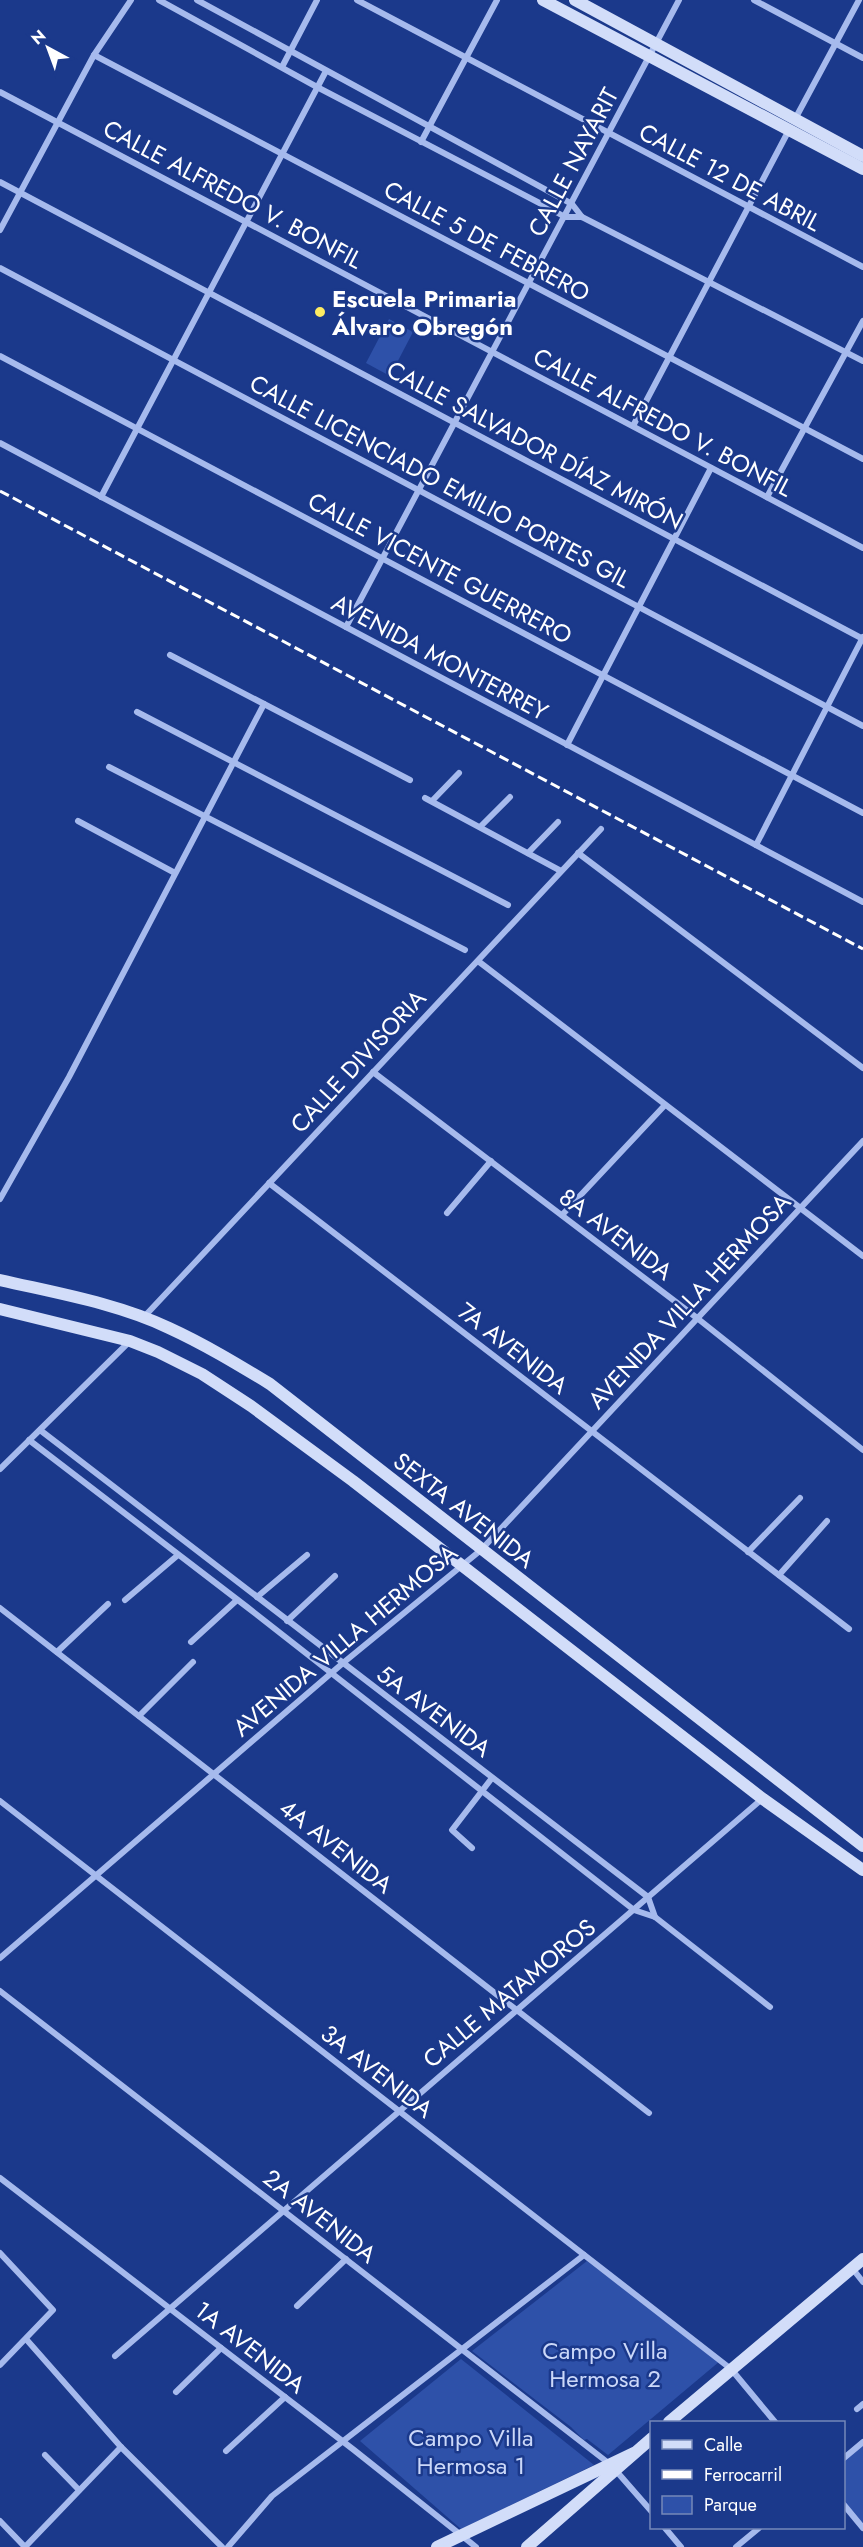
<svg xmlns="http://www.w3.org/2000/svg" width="863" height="2547" viewBox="0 0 863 2547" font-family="Jost,sans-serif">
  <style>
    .green { fill: #2e51a9 }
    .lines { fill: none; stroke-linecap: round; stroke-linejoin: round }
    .street { stroke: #a6baed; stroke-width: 6 }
    .secondary { stroke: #d2ddf9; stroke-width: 12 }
    .rail { stroke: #fff; stroke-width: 3; stroke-dasharray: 10 4.5; stroke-linecap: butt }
    .poi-dot { fill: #feec62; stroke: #1b398b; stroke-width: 2 }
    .labels { text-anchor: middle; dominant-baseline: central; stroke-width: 5; stroke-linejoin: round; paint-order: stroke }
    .street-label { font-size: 24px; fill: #fff; stroke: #1b398b }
    .poi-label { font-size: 24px; font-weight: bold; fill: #fff; stroke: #1b398b; text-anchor: start }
    .park-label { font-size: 24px; fill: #cbd8f9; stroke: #1b398b }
  </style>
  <rect width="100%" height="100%" fill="#1b398b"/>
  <!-- green -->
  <g class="green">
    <polygon points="389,319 413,332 390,376 366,363"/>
    <polygon points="587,2261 720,2361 608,2455 587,2439 584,2440 571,2427 472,2351"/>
    <polygon points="461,2359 594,2465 461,2529 360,2441"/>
    <polygon points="863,2439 863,2528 844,2505 844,2456"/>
  </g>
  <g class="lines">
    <!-- street -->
    <g class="street">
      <polyline points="159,0 317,87 549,208 565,217 582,217 863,361"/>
      <polyline points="197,0 572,204 582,217"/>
      <polyline points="357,0 863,267"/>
      <polyline points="754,0 863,58"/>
      <polyline points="94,55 863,459"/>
      <polyline points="282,67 317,0"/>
      <polyline points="0,92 863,548"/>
      <polyline points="794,121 859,0"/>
      <polyline points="421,142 497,0"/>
      <polyline points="0,182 863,639"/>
      <polyline points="0,230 94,55 131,0"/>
      <polyline points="0,268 863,726"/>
      <polyline points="0,356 863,813"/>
      <polyline points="633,426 789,130"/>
      <polyline points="0,443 863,902"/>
      <polyline points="101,497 326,71"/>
      <polyline points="767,497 863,321"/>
      <polyline points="346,627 679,0"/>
      <polyline points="170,655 410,780"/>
      <polyline points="137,712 508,905"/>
      <polyline points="567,745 711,468"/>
      <polyline points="109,767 465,950"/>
      <polyline points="425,798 561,871"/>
      <polyline points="432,801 459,773"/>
      <polyline points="78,821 175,873"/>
      <polyline points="480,827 510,797"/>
      <polyline points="756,845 863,637"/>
      <polyline points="528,853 558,822"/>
      <polyline points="578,853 863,1068"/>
      <polyline points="478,961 863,1256"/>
      <polyline points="373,1072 697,1318 863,1450"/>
      <polyline points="269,1183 849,1629"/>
      <polyline points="0,1199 69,1077 264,704"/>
      <polyline points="447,1213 491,1161"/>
      <polyline points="562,1215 665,1105"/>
      <polyline points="143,1318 601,829"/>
      <polyline points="40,1430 648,1897 655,1917"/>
      <polyline points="29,1440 247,1607 634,1910 655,1917 770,2007"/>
      <polyline points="0,1469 130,1341"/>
      <polyline points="748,1552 800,1498"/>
      <polyline points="779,1575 827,1521"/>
      <polyline points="257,1597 307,1555"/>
      <polyline points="125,1600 178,1555"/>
      <polyline points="0,1608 649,2113"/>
      <polyline points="287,1621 335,1576"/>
      <polyline points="191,1642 237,1600"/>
      <polyline points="57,1652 108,1604"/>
      <polyline points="139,1716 193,1662"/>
      <polyline points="0,1801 731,2369 775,2422"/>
      <polyline points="472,1848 452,1830 492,1778"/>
      <polyline points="0,1958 343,1663 481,1550 863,1141"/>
      <polyline points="0,1991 611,2465 652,2512"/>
      <polyline points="0,2178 354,2450 476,2547"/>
      <polyline points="0,2253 53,2310 0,2365"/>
      <polyline points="852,2268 863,2282"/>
      <polyline points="297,2306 346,2259"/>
      <polyline points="26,2339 121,2447 222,2547"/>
      <polyline points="115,2356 762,1799"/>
      <polyline points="176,2392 221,2348"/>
      <polyline points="857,2409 863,2404"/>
      <polyline points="226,2451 285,2397"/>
      <polyline points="45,2455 79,2490"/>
      <polyline points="844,2458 863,2442"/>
      <polyline points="844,2505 863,2528"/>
      <polyline points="0,2521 25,2547 121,2447"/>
      <polyline points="665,2528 681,2547"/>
      <polyline points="228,2547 272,2496 584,2255"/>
      <polyline points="736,2547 759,2528"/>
    </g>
    <!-- secondary -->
    <g class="secondary">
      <polyline points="543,0 863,169"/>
      <polyline points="575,0 863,156"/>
      <path d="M0,1280C56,1293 116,1303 169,1328C204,1344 237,1364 270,1384L863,1846"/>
      <polyline points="0,1309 130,1341 158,1352 202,1374 251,1406 353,1481 763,1799 863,1870"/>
      <polyline points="669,2422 863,2259"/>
      <polyline points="437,2547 634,2453"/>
      <polyline points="527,2547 652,2438"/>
    </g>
    <!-- rail -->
    <polyline class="rail" points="0,491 863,949"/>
  </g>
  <!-- markers -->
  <circle class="poi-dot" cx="320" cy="312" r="6"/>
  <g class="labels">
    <!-- street labels -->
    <g class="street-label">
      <text transform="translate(573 162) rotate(-62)">CALLE NAYARIT</text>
      <text transform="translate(730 177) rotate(28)">CALLE 12 DE ABRIL</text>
      <text transform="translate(233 194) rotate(28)">CALLE ALFREDO V. BONFIL</text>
      <text transform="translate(487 241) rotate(28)">CALLE 5 DE FEBRERO</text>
      <text transform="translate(663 422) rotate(28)">CALLE ALFREDO V. BONFIL</text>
      <text transform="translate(535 445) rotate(28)">CALLE SALVADOR DÍAZ MIRÓN</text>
      <text transform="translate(440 481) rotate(28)">CALLE LICENCIADO EMILIO PORTES GIL</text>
      <text transform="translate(440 568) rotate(28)">CALLE VICENTE GUERRERO</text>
      <text transform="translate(440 657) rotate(28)">AVENIDA MONTERREY</text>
      <text transform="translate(358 1061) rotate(-47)">CALLE DIVISORIA</text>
      <text transform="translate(616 1234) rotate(37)">8A AVENIDA</text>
      <text transform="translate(689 1301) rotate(-47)">AVENIDA VILLA HERMOSA</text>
      <text transform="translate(513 1348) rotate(38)">7A AVENIDA</text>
      <text transform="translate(464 1510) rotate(38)">SEXTA AVENIDA</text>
      <text transform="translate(345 1640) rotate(-40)">AVENIDA VILLA HERMOSA</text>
      <text transform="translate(434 1711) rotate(37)">5A AVENIDA</text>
      <text transform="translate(336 1846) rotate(38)">4A AVENIDA</text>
      <text transform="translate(509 1993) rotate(-40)">CALLE MATAMOROS</text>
      <text transform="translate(377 2071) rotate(38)">3A AVENIDA</text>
      <text transform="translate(320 2216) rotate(38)">2A AVENIDA</text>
      <text transform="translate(250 2347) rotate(38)">1A AVENIDA</text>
    </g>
    <!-- poi labels -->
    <g class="poi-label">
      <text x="332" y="298">Escuela Primaria<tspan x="332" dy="28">Álvaro Obregón</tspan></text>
    </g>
    <!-- park labels -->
    <g class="park-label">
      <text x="605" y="2350">Campo Villa<tspan x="605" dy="28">Hermosa 2</tspan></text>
      <text x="471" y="2437">Campo Villa<tspan x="471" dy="28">Hermosa 1</tspan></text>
    </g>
  </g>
  <!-- legend -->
  <rect x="650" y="2421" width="195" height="108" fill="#1b398b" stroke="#7688b9" stroke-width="1.5"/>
  <rect x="662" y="2440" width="30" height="9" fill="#d2ddf9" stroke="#7688b9" stroke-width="1.5"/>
  <text x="704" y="2451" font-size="18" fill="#ffffff">Calle</text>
  <rect x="662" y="2470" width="30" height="9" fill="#ffffff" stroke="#7688b9" stroke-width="1.5"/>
  <text x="704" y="2481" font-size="18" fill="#ffffff">Ferrocarril</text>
  <rect x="662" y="2496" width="30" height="18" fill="#2e51a9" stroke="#7688b9" stroke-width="1.5"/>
  <text x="704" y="2511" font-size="18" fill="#ffffff">Parque</text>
  <!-- north arrow -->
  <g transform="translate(48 48) rotate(319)" stroke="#1b398b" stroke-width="4.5" paint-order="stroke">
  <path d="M0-4.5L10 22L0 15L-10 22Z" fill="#ffffff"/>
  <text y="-9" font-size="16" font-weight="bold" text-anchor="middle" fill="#ffffff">N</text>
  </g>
</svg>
